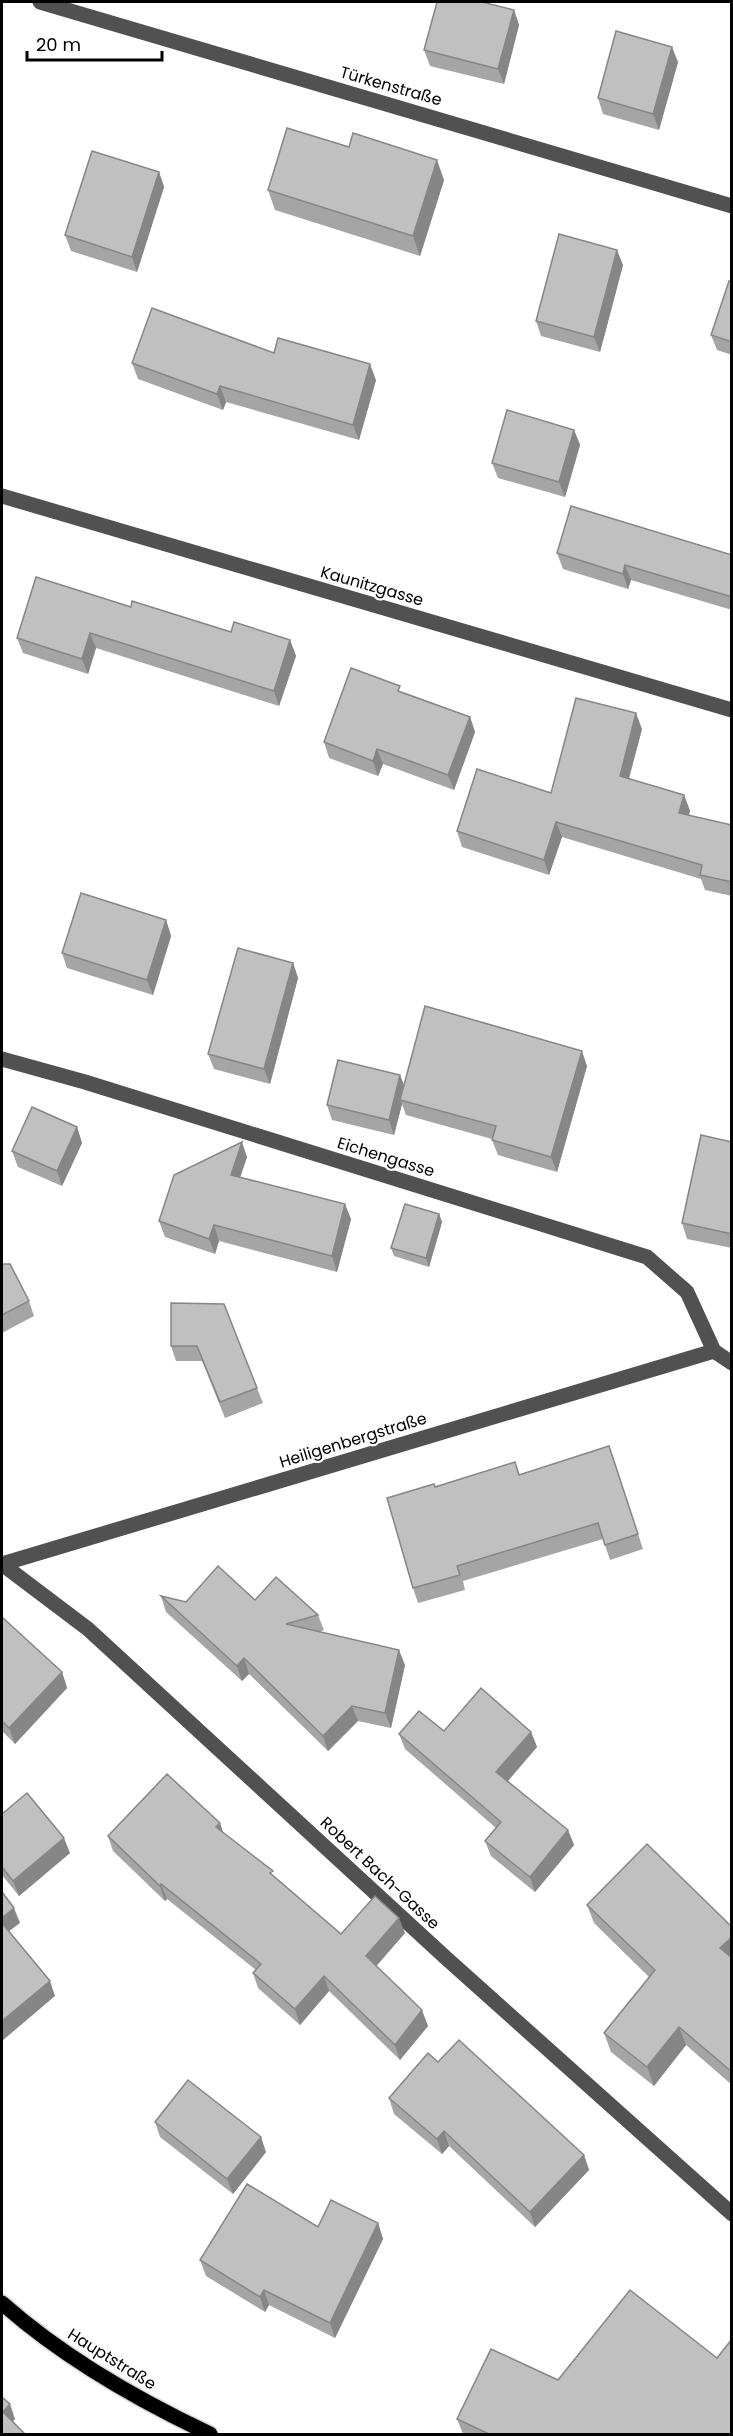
<svg xmlns="http://www.w3.org/2000/svg" width="733" height="2436" viewBox="0 0 733 2436" font-family="Poppins,sans-serif">
  <style>
    .lines { fill: none; stroke-linecap: round; stroke-linejoin: round }
    .major-casing { stroke: #dbdbdb; stroke-width: 18 }
    .minor { stroke: #515151; stroke-width: 15 }
    .major { stroke: #000; stroke-width: 15 }
    .wall { fill: #a5a5a5 }
    .shaded-wall { fill: #868686 }
    .building { fill: #c0c0c0; stroke: #868686; stroke-width: 1.5 }
    .labels { text-anchor: middle; dominant-baseline: central; stroke-width: 4.5; stroke-linejoin: round; paint-order: stroke }
    .street-label { font-size: 16px; fill: #000; stroke: #fff }
  </style>
  <rect width="100%" height="100%" fill="#fff"/>
  <g class="lines">
    <defs>
      <path id="major" d="M2,2303C64,2358 136,2399 210,2434"/>
    </defs>
    <!-- major casing -->
    <use href="#major" class="major-casing"/>
    <!-- minor -->
    <g class="minor">
      <polyline points="40,2 732,206"/>
      <polyline points="2,496 732,710"/>
      <polyline points="2,1059 85,1082 647,1257 687,1292 714,1351 732,1363"/>
      <polyline points="2,1564 88,1629 446,1958 732,2214"/>
      <polyline points="2,1564 714,1351"/>
    </g>
    <!-- major -->
    <use href="#major" class="major"/>
  </g>
  <!-- wall -->
  <g class="wall">
    <polygon points="514,10 519,25 504,84 430,66 424,50"/>
    <polygon points="678,62 659,130 603,114 598,98"/>
    <polygon points="159,172 164,187 137,272 71,251 65,235"/>
    <polygon points="444,180 420,256 275,210 268,190"/>
    <polygon points="623,265 600,352 541,336 536,321"/>
    <polygon points="732,282 732,355 717,350 711,335"/>
    <polygon points="274,353 376,380 359,440 226,402 223,410 138,379 132,363"/>
    <polygon points="574,430 580,445 565,497 498,478 492,463"/>
    <polygon points="557,553 732,555 732,610 631,580 628,589 563,569"/>
    <polygon points="131,607 231,632 290,640 296,656 279,706 96,648 88,674 23,653 17,638"/>
    <polygon points="403,692 470,717 475,732 454,790 383,764 378,776 329,758 324,742"/>
    <polygon points="642,729 629,779 684,795 690,811 688,815 732,825 732,896 705,890 701,879 562,837 549,875 462,847 457,831 551,793"/>
    <polygon points="166,920 171,936 153,995 67,968 62,953"/>
    <polygon points="293,963 298,978 270,1084 214,1069 208,1054"/>
    <polygon points="587,1066 557,1172 498,1155 492,1140 492,1139 406,1115 402,1104 394,1135 332,1120 327,1105 400,1075 404,1086"/>
    <polygon points="77,1127 82,1143 62,1186 18,1167 12,1151"/>
    <polygon points="732,1142 732,1248 687,1239 682,1223"/>
    <polygon points="247,1157 240,1177 351,1219 337,1272 219,1241 215,1254 165,1237 159,1221"/>
    <polygon points="439,1214 442,1222 429,1267 394,1256 391,1248"/>
    <polygon points="2,1264 29,1301 34,1316 2,1333"/>
    <polygon points="171,1303 257,1388 263,1403 225,1418 202,1361 176,1361 171,1346"/>
    <polygon points="614,1461 643,1549 610,1560 603,1539 463,1581 465,1590 418,1603 413,1588 435,1487"/>
    <polygon points="161,1596 186,1602 255,1600 318,1615 324,1630 319,1632 405,1665 391,1728 358,1721 328,1751 249,1674 242,1681 166,1612"/>
    <polygon points="2,1617 62,1672 67,1688 15,1744 2,1731"/>
    <polygon points="444,1731 531,1732 537,1747 507,1781 568,1830 574,1845 535,1892 491,1856 485,1841 496,1828 405,1749 399,1734"/>
    <polygon points="2,1814 70,1853 19,1896 2,1875"/>
    <polygon points="220,1823 223,1833 341,1934 405,1933 376,1966 428,2026 400,2060 329,1991 300,2025 258,1988 253,1973 256,1970 167,1899 165,1901 113,1851 108,1836"/>
    <polygon points="587,1905 732,1927 732,2085 686,2045 654,2086 611,2052 604,2033 649,1977 594,1923"/>
    <polygon points="438,2062 584,2155 589,2170 535,2227 449,2146 442,2154 394,2114 389,2098"/>
    <polygon points="155,2122 266,2152 233,2194 160,2137"/>
    <polygon points="378,2223 383,2239 335,2338 269,2305 265,2312 206,2276 200,2260 318,2227"/>
    <polygon points="717,2358 732,2434 463,2434 457,2419 558,2380"/>
  </g>
  <!-- shaded-wall -->
  <g class="shaded-wall">
    <polygon points="514,10 519,25 504,84 498,69"/>
    <polygon points="672,47 678,62 659,130 653,114"/>
    <polygon points="437,160 444,180 420,256 413,236"/>
    <polygon points="159,172 164,187 137,272 132,257"/>
    <polygon points="617,250 623,265 600,352 594,337"/>
    <polygon points="370,364 376,380 359,440 353,425"/>
    <polygon points="220,386 226,402 223,410 217,394"/>
    <polygon points="574,430 580,445 565,497 559,482"/>
    <polygon points="625,565 631,580 628,589 623,574"/>
    <polygon points="90,633 96,648 88,674 82,659"/>
    <polygon points="290,640 296,656 279,706 274,691"/>
    <polygon points="636,713 642,729 625,792 620,776"/>
    <polygon points="470,717 475,732 454,790 448,775"/>
    <polygon points="377,749 383,764 378,776 373,761"/>
    <polygon points="684,795 690,811 685,828 679,813"/>
    <polygon points="556,822 562,837 549,875 544,860"/>
    <polygon points="166,920 171,936 153,995 147,980"/>
    <polygon points="293,963 298,978 270,1084 264,1069"/>
    <polygon points="582,1051 587,1066 557,1172 551,1157"/>
    <polygon points="400,1075 406,1090 400,1100 402,1104 394,1135 389,1120"/>
    <polygon points="77,1127 82,1143 62,1186 57,1171"/>
    <polygon points="242,1142 247,1157 236,1190 231,1175"/>
    <polygon points="345,1204 351,1219 337,1272 332,1256"/>
    <polygon points="439,1214 442,1222 429,1267 426,1258"/>
    <polygon points="214,1225 219,1241 215,1254 209,1239"/>
    <polygon points="399,1650 405,1665 391,1728 385,1713"/>
    <polygon points="244,1658 249,1674 242,1681 237,1666"/>
    <polygon points="62,1672 67,1688 15,1744 9,1728"/>
    <polygon points="352,1706 358,1721 328,1751 323,1736"/>
    <polygon points="531,1732 537,1747 502,1788 496,1772"/>
    <polygon points="220,1823 225,1838 216,1827"/>
    <polygon points="568,1830 574,1845 535,1892 530,1877"/>
    <polygon points="64,1838 70,1853 19,1896 13,1881"/>
    <polygon points="161,1884 167,1899 165,1901 160,1886"/>
    <polygon points="14,1908 20,1923 4,1935 2,1927 2,1918"/>
    <polygon points="399,1918 405,1933 372,1971 366,1956"/>
    <polygon points="732,1937 732,1963 720,1948"/>
    <polygon points="324,1976 329,1991 300,2025 295,2009"/>
    <polygon points="50,1981 55,1996 2,2041 2,2021"/>
    <polygon points="422,2010 428,2026 400,2060 395,2045"/>
    <polygon points="679,2027 686,2045 654,2086 647,2067"/>
    <polygon points="444,2131 449,2146 442,2154 437,2139"/>
    <polygon points="261,2137 266,2152 233,2194 227,2179"/>
    <polygon points="584,2155 589,2170 535,2227 530,2212"/>
    <polygon points="378,2223 383,2239 335,2338 330,2323"/>
    <polygon points="264,2290 269,2305 265,2312 260,2297"/>
    <polygon points="10,2404 15,2419 8,2427 3,2412"/>
  </g>
  <!-- building -->
  <g class="building">
    <polygon points="437,2 482,2 514,10 498,69 424,50"/>
    <polygon points="616,31 672,47 653,114 598,98"/>
    <polygon points="287,128 349,147 353,133 437,160 413,236 268,190"/>
    <polygon points="92,151 159,172 132,257 65,235"/>
    <polygon points="559,234 617,250 594,337 536,321"/>
    <polygon points="729,281 732,282 732,342 711,335"/>
    <polygon points="152,308 274,353 278,338 370,364 353,425 220,386 217,394 132,363"/>
    <polygon points="507,410 574,430 559,482 492,463"/>
    <polygon points="571,506 732,555 732,597 625,565 623,574 557,553"/>
    <polygon points="36,577 131,607 132,601 231,632 234,622 290,640 274,691 90,633 82,659 17,638"/>
    <polygon points="351,668 400,686 398,691 470,717 448,775 377,749 373,761 324,742"/>
    <polygon points="576,698 636,713 620,776 684,795 679,813 732,825 732,882 700,875 702,865 556,822 544,860 457,831 477,769 551,793"/>
    <polygon points="81,893 166,920 147,980 62,953"/>
    <polygon points="238,948 293,963 264,1069 208,1054"/>
    <polygon points="425,1006 582,1051 551,1157 492,1140 496,1126 400,1100"/>
    <polygon points="338,1060 400,1075 389,1120 327,1105"/>
    <polygon points="32,1107 77,1127 57,1171 12,1151"/>
    <polygon points="701,1135 732,1142 732,1234 682,1223"/>
    <polygon points="242,1142 231,1175 345,1204 332,1256 214,1225 209,1239 159,1221 174,1175"/>
    <polygon points="405,1204 439,1214 426,1258 391,1248"/>
    <polygon points="2,1264 10,1264 29,1301 2,1315"/>
    <polygon points="171,1303 224,1304 257,1388 220,1402 197,1346 171,1346"/>
    <polygon points="609,1446 638,1534 605,1545 598,1523 457,1566 460,1575 413,1588 387,1498 434,1484 435,1487 515,1462 519,1475"/>
    <polygon points="218,1566 255,1600 276,1577 318,1615 286,1624 399,1650 385,1713 352,1706 323,1736 244,1658 237,1666 161,1596 186,1602"/>
    <polygon points="2,1617 62,1672 9,1728 2,1721"/>
    <polygon points="481,1688 531,1732 496,1772 568,1830 530,1877 485,1841 501,1822 399,1734 419,1711 444,1731"/>
    <polygon points="167,1774 220,1823 216,1827 273,1871 270,1873 341,1934 375,1896 399,1918 366,1956 422,2010 395,2045 324,1976 295,2009 253,1973 261,1964 161,1884 160,1886 108,1836"/>
    <polygon points="27,1793 64,1838 13,1881 2,1867 2,1814"/>
    <polygon points="647,1844 732,1927 732,1937 720,1948 732,1958 732,2072 679,2027 647,2067 604,2033 655,1970 587,1905"/>
    <polygon points="2,1892 14,1908 2,1918"/>
    <polygon points="2,1923 50,1981 2,2021"/>
    <polygon points="459,2040 584,2155 530,2212 444,2131 437,2139 389,2098 428,2053 438,2062"/>
    <polygon points="188,2080 261,2137 227,2179 155,2122"/>
    <polygon points="247,2184 318,2227 331,2200 378,2223 330,2323 264,2290 260,2297 200,2260"/>
    <polygon points="630,2290 717,2358 732,2339 732,2434 489,2434 457,2419 491,2349 558,2380"/>
    <polygon points="2,2397 10,2404 3,2412 25,2434 2,2434"/>
  </g>
  <g class="labels">
    <!-- street labels -->
    <g class="street-label">
      <text transform="translate(391 86) rotate(16)">Türkenstraße</text>
      <text transform="translate(372 586) rotate(16)">Kaunitzgasse</text>
      <text transform="translate(386 1157) rotate(17)">Eichengasse</text>
      <text transform="translate(353 1440) rotate(-17)">Heiligenbergstraße</text>
      <text transform="translate(380 1873) rotate(43)">Robert Bach-Gasse</text>
      <text transform="translate(112 2359) rotate(32)">Hauptstraße</text>
    </g>
  </g>
  <!-- border -->
  <rect width="733" height="2436" fill="none" stroke="#000000" stroke-width="6"/>
  <!-- scale -->
  <path d="M27 51v9h135v-9" fill="none" stroke="#000000" stroke-width="3"/>
  <text x="36" y="51" font-size="18" fill="#000000" stroke="#ffffff" stroke-width="4.5" paint-order="stroke">20 m</text>
</svg>
